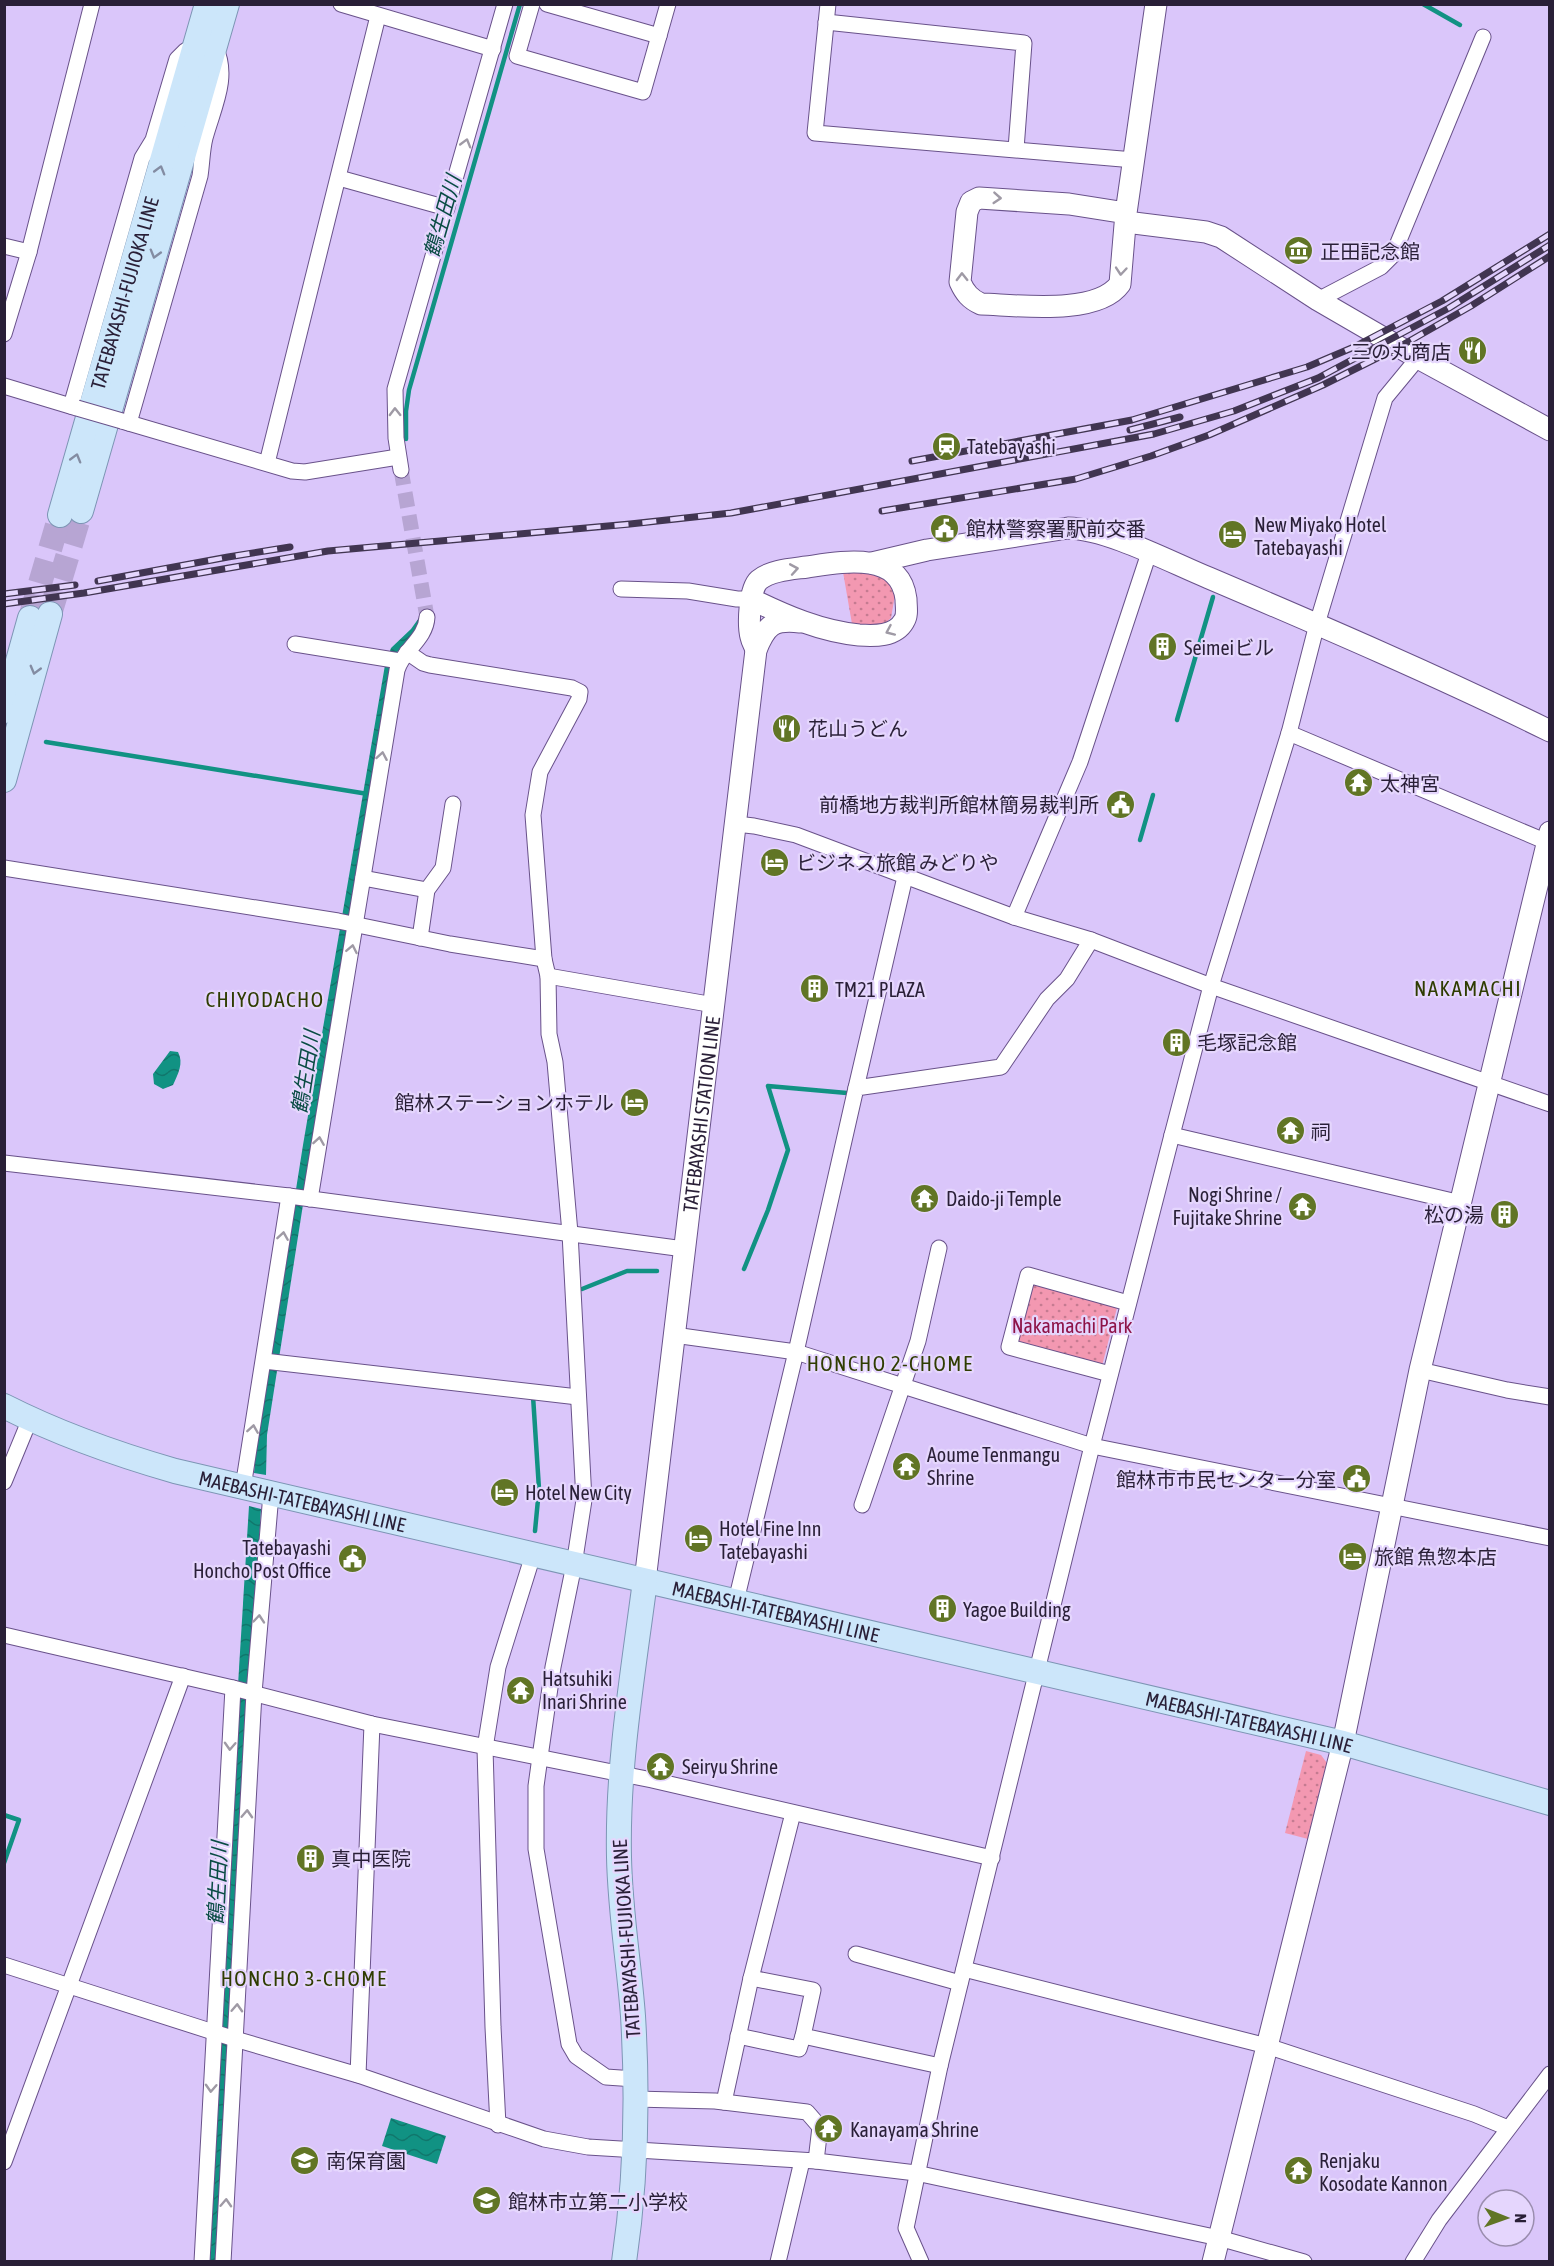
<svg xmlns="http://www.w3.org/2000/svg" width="1554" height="2266" viewBox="0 0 1554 2266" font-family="'Asap Condensed','Noto Sans JP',sans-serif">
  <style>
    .park { fill: url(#park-dots) }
    .water { fill: url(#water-waves) }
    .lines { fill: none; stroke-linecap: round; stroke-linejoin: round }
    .stream { stroke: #119283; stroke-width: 4.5 }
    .street-tunnel { stroke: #b7a5d3; stroke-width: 15; stroke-dasharray: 15 8; stroke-linecap: butt }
    .primary-tunnel { stroke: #b7a5d3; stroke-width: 24; stroke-dasharray: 24 12; stroke-linecap: butt }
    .street-casing { stroke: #69528a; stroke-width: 17 }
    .secondary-casing { stroke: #69528a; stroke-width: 23 }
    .primary-casing { stroke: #7d95b4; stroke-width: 26 }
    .street { stroke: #fff; stroke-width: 15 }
    .secondary { stroke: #fff; stroke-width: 21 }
    .primary { stroke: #cce6fa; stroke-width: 24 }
    .rail-casing { stroke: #413551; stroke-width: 7 }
    .rail { stroke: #e5d6fd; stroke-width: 4.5; stroke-dasharray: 14; stroke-linecap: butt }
    .street-bridge-casing { stroke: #69528a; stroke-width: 17; stroke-linecap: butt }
    .street-bridge { stroke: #fff; stroke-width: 15 }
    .oneway { stroke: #9f9aa5 }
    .oneway2 { stroke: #838ca2 }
    .labels { text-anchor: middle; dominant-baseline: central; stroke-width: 4.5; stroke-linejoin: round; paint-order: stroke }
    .poi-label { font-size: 20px; fill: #291f37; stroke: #e5d6fd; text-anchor: start }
    .street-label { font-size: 20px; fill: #291f37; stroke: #e5d6fd }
    .park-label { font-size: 20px; fill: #8d1247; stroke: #e5d6fd }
    .water-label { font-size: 21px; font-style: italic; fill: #0a4c44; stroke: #e5d6fd }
    .neighbourhood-label { font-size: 21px; letter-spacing: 1.5px; fill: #2f3c01; stroke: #e5d6fd }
  </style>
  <defs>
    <pattern id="park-dots" width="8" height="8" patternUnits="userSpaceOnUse" patternTransform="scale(1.5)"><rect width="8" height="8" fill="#f398b1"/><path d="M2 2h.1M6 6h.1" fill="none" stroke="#c57b91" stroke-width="1.8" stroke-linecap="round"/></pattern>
    <pattern id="water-waves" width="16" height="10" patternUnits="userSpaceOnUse" patternTransform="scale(1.5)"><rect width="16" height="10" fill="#119283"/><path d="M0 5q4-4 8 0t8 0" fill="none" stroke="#10776c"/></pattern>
  </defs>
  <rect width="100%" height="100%" fill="#dac6fa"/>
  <!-- park -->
  <g class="park">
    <polygon points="870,570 887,577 895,595 891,618 882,626 869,629 852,624 843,572"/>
    <polygon points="1031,1281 1118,1304 1102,1366 1018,1345 1016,1335"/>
    <polygon points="1306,1751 1321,1755 1327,1763 1308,1839 1285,1833"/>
  </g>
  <!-- water -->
  <g class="water">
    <polygon points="421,615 422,625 404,648 397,652 393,668 312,1147 267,1435 266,1475 254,1473 257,1436 303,1145 385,665 391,648 411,629"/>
    <path d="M170,1051L178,1052C184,1063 178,1074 173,1085L163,1089L154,1084L153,1074Z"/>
    <polygon points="249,1506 261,1509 218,2261 208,2262 237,1701"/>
    <polygon points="391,2118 446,2136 437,2164 382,2146"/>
  </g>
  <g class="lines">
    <!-- stream -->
    <g class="stream">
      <polyline points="1423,4 1460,25"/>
      <polyline points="406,439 406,411 409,390 520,4"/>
      <polyline points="1177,720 1213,597"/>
      <polyline points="46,742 368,794"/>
      <polyline points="1140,840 1153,795"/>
      <polyline points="744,1269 768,1210 788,1150 768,1086 847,1093"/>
      <polyline points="582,1289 627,1271 657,1271"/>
      <polyline points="533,1396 539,1489 535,1531"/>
      <polyline points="4,1815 19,1820 4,1863"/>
    </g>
    <!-- street-tunnel -->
    <polyline class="street-tunnel" points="401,470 427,617"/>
    <!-- primary-tunnel -->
    <g class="primary-tunnel">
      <polyline points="50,614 81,511"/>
      <polyline points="30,618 60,515"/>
    </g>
    <defs>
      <g id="street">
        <polyline points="341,4 493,49"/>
        <polyline points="532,4 517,56 643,92 668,4"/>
        <polyline points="547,4 659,36"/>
        <polyline points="828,4 815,133 1134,160"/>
        <polyline points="826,22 1024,43 1016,149"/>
        <polyline points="339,178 447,208"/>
        <polyline points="4,246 29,252"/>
        <polyline points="1318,300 1381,267 1393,255 1483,37"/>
        <polyline points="4,334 29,252 92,4"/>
        <polyline points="4,386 77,408"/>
        <polyline points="71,406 142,158 153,140 177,59 185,51 196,45"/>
        <polyline points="122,421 292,471 305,472 398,457"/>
        <path d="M129,423L200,176C202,163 202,150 205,138C213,108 230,77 215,47"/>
        <polyline points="267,463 378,16"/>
        <polyline points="401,470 396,438 395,389 505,4"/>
        <polyline points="621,589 688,591 737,599 751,599"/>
        <polyline points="295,644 400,661"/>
        <polyline points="407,652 423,663 430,665 572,688 580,692 579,699 540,772 533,815 544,959 548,976 549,1034 555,1062 570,1233 584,1500 574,1565 553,1667 540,1757 536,1786 536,1849 569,2044 576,2056 606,2077 635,2079"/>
        <polyline points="1289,733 1547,842"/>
        <polyline points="736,824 754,826 796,835 1014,917 1091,940 1211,986 1550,1104"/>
        <polyline points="4,868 338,921 450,944 544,959"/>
        <polyline points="363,878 427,890"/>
        <polyline points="1014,917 1080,762 1149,553"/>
        <polyline points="420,938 427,890 443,868 453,804"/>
        <polyline points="548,976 714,1005"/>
        <polyline points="856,1088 905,877"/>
        <polyline points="1172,1135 1461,1203"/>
        <polyline points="4,1163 289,1196 684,1249"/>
        <path d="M310,1199L397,670C403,650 426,639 427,617"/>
        <polyline points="674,1335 796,1352 1092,1446 1550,1538"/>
        <polyline points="264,1361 578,1397"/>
        <polyline points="1420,1370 1507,1390 1550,1397"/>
        <polyline points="1110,1374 1009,1347 1028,1275 1128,1303"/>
        <polyline points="4,1482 30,1419"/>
        <polyline points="243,1487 289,1196"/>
        <polyline points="862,1505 918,1341 939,1248"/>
        <polyline points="736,1601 796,1352 856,1088 1001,1067 1047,999 1067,979 1091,940"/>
        <polyline points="4,1635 233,1688 372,1724 652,1780 992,1858"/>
        <polyline points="856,1954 960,1983"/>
        <polyline points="4,1965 235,2039 358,2075 544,2139 588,2147 816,2161 916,2173 1219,2238 1304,2262"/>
        <polyline points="964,1969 1267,2046 1474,2114 1508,2128"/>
        <polyline points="751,1978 813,1990 803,2036 940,2066"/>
        <polyline points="738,2036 799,2049 803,2036"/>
        <polyline points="358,2075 372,1724"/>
        <polyline points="635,2099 715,2101 807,2112 820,2127 816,2161"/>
        <polyline points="724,2102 751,1978 793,1813"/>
        <polyline points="498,2125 493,2027 485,1748 498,1667 533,1555"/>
        <polyline points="4,2162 183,1676"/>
        <polyline points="202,2262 233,1688"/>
        <polyline points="223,2262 254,1693 271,1494"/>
        <polyline points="778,2262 802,2161"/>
        <polyline points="921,2262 906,2228 940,2066 1092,1446 1172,1135 1211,986 1289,733 1317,624 1385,398 1418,358"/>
        <polyline points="1413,2262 1439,2220 1550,2074"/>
      </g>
      <g id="secondary">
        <path d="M1126,213L1069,204L979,198L971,202L967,212L960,282C965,293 970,299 981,304C1016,305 1097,316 1120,284L1126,213L1156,4"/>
        <polyline points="1126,222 1206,232 1221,237 1318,300 1418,358 1550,430"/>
        <path d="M872,563L927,550L1068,528C1108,529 1170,562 1209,578C1324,627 1438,676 1550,731"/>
        <path d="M751,599C786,616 820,631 859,635C874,636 895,637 904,621C908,615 906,606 906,599C900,550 841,562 807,567C793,569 771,570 759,580C749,589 748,625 751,637C752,642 755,646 756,650"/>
        <path id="s1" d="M645,1581L756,650C766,625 773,619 800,622"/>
        <polyline points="1213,2262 1343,1743 1420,1370 1550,832"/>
      </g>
      <g id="primary">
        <polyline points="81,511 227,4"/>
        <path id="s2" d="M60,515L207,4"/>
        <polyline points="4,711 30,618"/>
        <polyline points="4,780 50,614"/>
        <path id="s3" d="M4,1406C59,1434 116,1454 175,1471L1343,1743L1550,1803"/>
        <path d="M624,2262C636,2181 638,2098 633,2016C629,1963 620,1911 619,1857C617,1765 633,1673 645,1581"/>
      </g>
    </defs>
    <!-- street casing -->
    <use href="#street" class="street-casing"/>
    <!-- secondary casing -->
    <use href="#secondary" class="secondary-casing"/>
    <!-- primary casing -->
    <use href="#primary" class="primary-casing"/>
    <!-- street -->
    <use href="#street" class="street"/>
    <!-- secondary -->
    <use href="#secondary" class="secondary"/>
    <!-- primary -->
    <use href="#primary" class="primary"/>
    <defs>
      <g id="rail">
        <polyline points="1130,430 1180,417"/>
        <polyline points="912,461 1132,420 1307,367 1354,347 1442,301 1550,234"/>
        <polyline points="882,511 1076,479 1151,456 1209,435 1323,385 1399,347 1471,306 1550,256"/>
        <polyline points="98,581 228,557 290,547"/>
        <polyline points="4,594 75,585"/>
        <polyline points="4,604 84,593 328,551 630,524 731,513 1154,434 1234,411 1318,378 1449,308 1550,245"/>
      </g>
    </defs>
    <!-- rail casing -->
    <use href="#rail" class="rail-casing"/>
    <!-- rail -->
    <use href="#rail" class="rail"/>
    <defs>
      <polyline id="street-bridge" points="77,408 122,421"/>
    </defs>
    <!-- street-bridge casing -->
    <use href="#street-bridge" class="street-bridge-casing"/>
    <!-- street-bridge -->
    <use href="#street-bridge" class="street-bridge"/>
  </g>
  <!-- one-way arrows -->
  <defs><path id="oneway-chevron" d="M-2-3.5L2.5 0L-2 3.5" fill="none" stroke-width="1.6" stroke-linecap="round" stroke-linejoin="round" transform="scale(1.5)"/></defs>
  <g class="oneway">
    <use href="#oneway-chevron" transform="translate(466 143) rotate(-74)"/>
    <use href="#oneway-chevron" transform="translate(997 198) rotate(4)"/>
    <use href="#oneway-chevron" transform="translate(1121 271) rotate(95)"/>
    <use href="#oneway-chevron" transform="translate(962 277) rotate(-91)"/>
    <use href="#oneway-chevron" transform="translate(395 412) rotate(-91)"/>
    <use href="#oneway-chevron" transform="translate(794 569) rotate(-10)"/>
    <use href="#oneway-chevron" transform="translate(890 631) rotate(156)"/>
    <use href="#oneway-chevron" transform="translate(382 756) rotate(-80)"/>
    <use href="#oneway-chevron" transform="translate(352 949) rotate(-79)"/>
    <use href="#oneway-chevron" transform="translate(319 1141) rotate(-81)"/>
    <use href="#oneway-chevron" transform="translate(283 1236) rotate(-81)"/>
    <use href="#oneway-chevron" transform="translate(253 1429) rotate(-81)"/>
    <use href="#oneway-chevron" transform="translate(259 1619) rotate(-85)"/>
    <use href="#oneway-chevron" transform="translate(230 1746) rotate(93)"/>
    <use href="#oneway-chevron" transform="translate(247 1814) rotate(-87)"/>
    <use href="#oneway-chevron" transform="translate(237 2008) rotate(-87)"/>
    <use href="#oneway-chevron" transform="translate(211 2088) rotate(93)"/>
    <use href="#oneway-chevron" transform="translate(226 2203) rotate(-87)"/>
  </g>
  <g class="oneway2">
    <use href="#oneway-chevron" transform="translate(160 170) rotate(-74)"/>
    <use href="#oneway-chevron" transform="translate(155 254) rotate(106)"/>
    <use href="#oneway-chevron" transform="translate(76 458) rotate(-74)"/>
    <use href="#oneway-chevron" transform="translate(35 670) rotate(105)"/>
  </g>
  <!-- icons -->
  <defs>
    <symbol id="museum-disc" viewBox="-11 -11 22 22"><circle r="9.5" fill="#617525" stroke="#e5d6fd"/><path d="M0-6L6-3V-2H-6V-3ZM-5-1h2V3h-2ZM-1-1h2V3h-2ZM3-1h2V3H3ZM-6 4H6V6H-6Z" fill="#fff"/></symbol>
    <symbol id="restaurant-disc" viewBox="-11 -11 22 22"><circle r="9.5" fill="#617525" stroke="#e5d6fd"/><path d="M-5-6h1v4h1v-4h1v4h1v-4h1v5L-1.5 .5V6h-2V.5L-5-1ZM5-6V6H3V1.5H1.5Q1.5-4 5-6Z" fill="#fff"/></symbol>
    <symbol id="station-disc" viewBox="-11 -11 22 22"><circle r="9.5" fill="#617525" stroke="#e5d6fd"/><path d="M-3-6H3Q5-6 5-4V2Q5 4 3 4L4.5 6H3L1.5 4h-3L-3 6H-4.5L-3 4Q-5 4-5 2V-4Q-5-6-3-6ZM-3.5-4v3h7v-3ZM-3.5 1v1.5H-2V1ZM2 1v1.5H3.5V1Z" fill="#fff"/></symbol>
    <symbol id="civic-disc" viewBox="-11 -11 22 22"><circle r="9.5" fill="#617525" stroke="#e5d6fd"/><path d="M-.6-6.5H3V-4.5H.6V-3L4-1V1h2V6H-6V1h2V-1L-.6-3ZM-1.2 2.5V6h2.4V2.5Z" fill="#fff"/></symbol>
    <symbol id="hotel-disc" viewBox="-11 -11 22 22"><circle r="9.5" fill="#617525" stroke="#e5d6fd"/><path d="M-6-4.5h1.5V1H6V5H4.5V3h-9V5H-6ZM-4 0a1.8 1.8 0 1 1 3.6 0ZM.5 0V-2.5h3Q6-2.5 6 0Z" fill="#fff"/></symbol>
    <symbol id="building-disc" viewBox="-11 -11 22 22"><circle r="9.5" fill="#617525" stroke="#e5d6fd"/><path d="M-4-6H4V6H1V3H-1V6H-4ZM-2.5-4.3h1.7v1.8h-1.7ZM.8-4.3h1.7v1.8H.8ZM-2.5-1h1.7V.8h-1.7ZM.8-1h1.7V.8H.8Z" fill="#fff"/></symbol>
    <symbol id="temple-disc" viewBox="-11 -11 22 22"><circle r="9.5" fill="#617525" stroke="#e5d6fd"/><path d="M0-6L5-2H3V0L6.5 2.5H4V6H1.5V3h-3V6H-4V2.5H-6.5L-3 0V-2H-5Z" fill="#fff"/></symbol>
    <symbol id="school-disc" viewBox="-11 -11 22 22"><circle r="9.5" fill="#617525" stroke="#e5d6fd"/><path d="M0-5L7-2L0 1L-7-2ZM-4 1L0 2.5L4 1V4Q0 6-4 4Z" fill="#fff"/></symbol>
  </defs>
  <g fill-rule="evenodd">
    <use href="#museum-disc" x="1282" y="234" width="33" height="33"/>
    <use href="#restaurant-disc" x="1456" y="334" width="33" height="33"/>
    <use href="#station-disc" x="930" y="430" width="33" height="33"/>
    <use href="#civic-disc" x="928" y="512" width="33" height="33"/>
    <use href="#hotel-disc" x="1216" y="518" width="33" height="33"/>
    <use href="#building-disc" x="1146" y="630" width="33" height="33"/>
    <use href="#restaurant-disc" x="770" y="712" width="33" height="33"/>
    <use href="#temple-disc" x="1342" y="766" width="33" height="33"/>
    <use href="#civic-disc" x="1104" y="788" width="33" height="33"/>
    <use href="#hotel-disc" x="758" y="846" width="33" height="33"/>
    <use href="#building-disc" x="798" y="972" width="33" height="33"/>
    <use href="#building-disc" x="1160" y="1026" width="33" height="33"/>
    <use href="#hotel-disc" x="618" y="1086" width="33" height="33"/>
    <use href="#temple-disc" x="1274" y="1114" width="33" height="33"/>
    <use href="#temple-disc" x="908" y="1182" width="33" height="33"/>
    <use href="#temple-disc" x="1286" y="1190" width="33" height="33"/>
    <use href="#building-disc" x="1488" y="1198" width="33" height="33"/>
    <use href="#temple-disc" x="890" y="1450" width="33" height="33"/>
    <use href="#civic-disc" x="1340" y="1462" width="33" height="33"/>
    <use href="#hotel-disc" x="488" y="1476" width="33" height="33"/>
    <use href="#hotel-disc" x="682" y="1522" width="33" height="33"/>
    <use href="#hotel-disc" x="1336" y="1540" width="33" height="33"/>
    <use href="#civic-disc" x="336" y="1542" width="33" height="33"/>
    <use href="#building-disc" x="926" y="1592" width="33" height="33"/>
    <use href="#temple-disc" x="504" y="1674" width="33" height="33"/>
    <use href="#temple-disc" x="644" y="1750" width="33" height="33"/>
    <use href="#building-disc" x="294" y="1842" width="33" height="33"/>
    <use href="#temple-disc" x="812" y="2112" width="33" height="33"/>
    <use href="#school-disc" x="288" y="2144" width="33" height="33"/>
    <use href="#temple-disc" x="1282" y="2154" width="33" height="33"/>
    <use href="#school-disc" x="470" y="2184" width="33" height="33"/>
  </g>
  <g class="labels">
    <!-- poi labels -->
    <g class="poi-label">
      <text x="1320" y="251">正田記念館</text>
      <text x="1451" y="351" text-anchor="end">三の丸商店</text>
      <text x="967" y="446">Tatebayashi</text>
      <text x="1254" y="524">New Miyako Hotel<tspan x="1254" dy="23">Tatebayashi</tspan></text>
      <text x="966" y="528">館林警察署駅前交番</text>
      <text x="1184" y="647">Seimeiビル</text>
      <text x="808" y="728">花山うどん</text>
      <text x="1380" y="783">太神宮</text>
      <text x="1099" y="804" text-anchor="end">前橋地方裁判所館林簡易裁判所</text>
      <text x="796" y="862">ビジネス旅館 みどりや</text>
      <text x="835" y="989">TM21 PLAZA</text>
      <text x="1197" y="1042">毛塚記念館</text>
      <text x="614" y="1102" text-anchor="end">館林ステーションホテル</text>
      <text x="1311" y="1131">祠</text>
      <text x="1282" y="1194" text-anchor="end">Nogi Shrine /<tspan x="1282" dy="23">Fujitake Shrine</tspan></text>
      <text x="946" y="1198">Daido-ji Temple</text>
      <text x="1484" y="1214" text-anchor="end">松の湯</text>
      <text x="927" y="1454">Aoume Tenmangu<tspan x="927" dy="23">Shrine</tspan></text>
      <text x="1336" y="1479" text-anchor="end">館林市市民センター分室</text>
      <text x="525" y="1492">Hotel New City</text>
      <text x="719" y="1528">Hotel Fine Inn<tspan x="719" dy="23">Tatebayashi</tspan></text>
      <text x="331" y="1547" text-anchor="end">Tatebayashi<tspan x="331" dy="23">Honcho Post Office</tspan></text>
      <text x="1374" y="1556">旅館 魚惣本店</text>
      <text x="963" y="1609">Yagoe Building</text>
      <text x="542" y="1678">Hatsuhiki<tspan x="542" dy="23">Inari Shrine</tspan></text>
      <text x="682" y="1766">Seiryu Shrine</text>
      <text x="331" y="1858">真中医院</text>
      <text x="850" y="2129">Kanayama Shrine</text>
      <text x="326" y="2160">南保育園</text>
      <text x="1319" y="2160">Renjaku<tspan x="1319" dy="23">Kosodate Kannon</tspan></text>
      <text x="508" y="2201">館林市立第二小学校</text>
    </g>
    <!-- street labels -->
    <g class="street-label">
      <text stroke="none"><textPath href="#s2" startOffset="231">TATEBAYASHI-FUJIOKA LINE</textPath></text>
      <text stroke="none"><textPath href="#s1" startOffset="470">TATEBAYASHI STATION LINE</textPath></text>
      <text stroke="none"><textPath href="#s3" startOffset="314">MAEBASHI-TATEBAYASHI LINE</textPath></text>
      <text stroke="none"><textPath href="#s3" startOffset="800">MAEBASHI-TATEBAYASHI LINE</textPath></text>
      <text stroke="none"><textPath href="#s3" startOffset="1286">MAEBASHI-TATEBAYASHI LINE</textPath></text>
      <text transform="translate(626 1939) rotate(-94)">TATEBAYASHI-FUJIOKA LINE</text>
    </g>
    <!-- park labels -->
    <g class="park-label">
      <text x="1072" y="1325">Nakamachi Park</text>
    </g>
    <!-- water labels -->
    <g class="water-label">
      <text transform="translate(442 216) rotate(-74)">鶴生田川</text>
      <text transform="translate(305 1072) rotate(-81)">鶴生田川</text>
      <text transform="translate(217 1883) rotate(-87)">鶴生田川</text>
    </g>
    <!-- neighbourhood labels -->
    <g class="neighbourhood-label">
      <text x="1468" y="988">NAKAMACHI</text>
      <text x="265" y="999">CHIYODACHO</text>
      <text x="890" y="1363">HONCHO 2-CHOME</text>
      <text x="304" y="1978">HONCHO 3-CHOME</text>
    </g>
  </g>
  <!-- border -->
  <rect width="1554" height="2266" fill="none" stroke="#291f37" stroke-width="12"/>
  <!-- north arrow -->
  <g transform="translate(1506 2218) rotate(91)"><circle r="28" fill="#e5d6fd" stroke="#9a8dae" stroke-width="1.5"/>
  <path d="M0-4.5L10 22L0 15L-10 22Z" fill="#617525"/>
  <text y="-9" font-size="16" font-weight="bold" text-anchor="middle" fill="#291f37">N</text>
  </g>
</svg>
